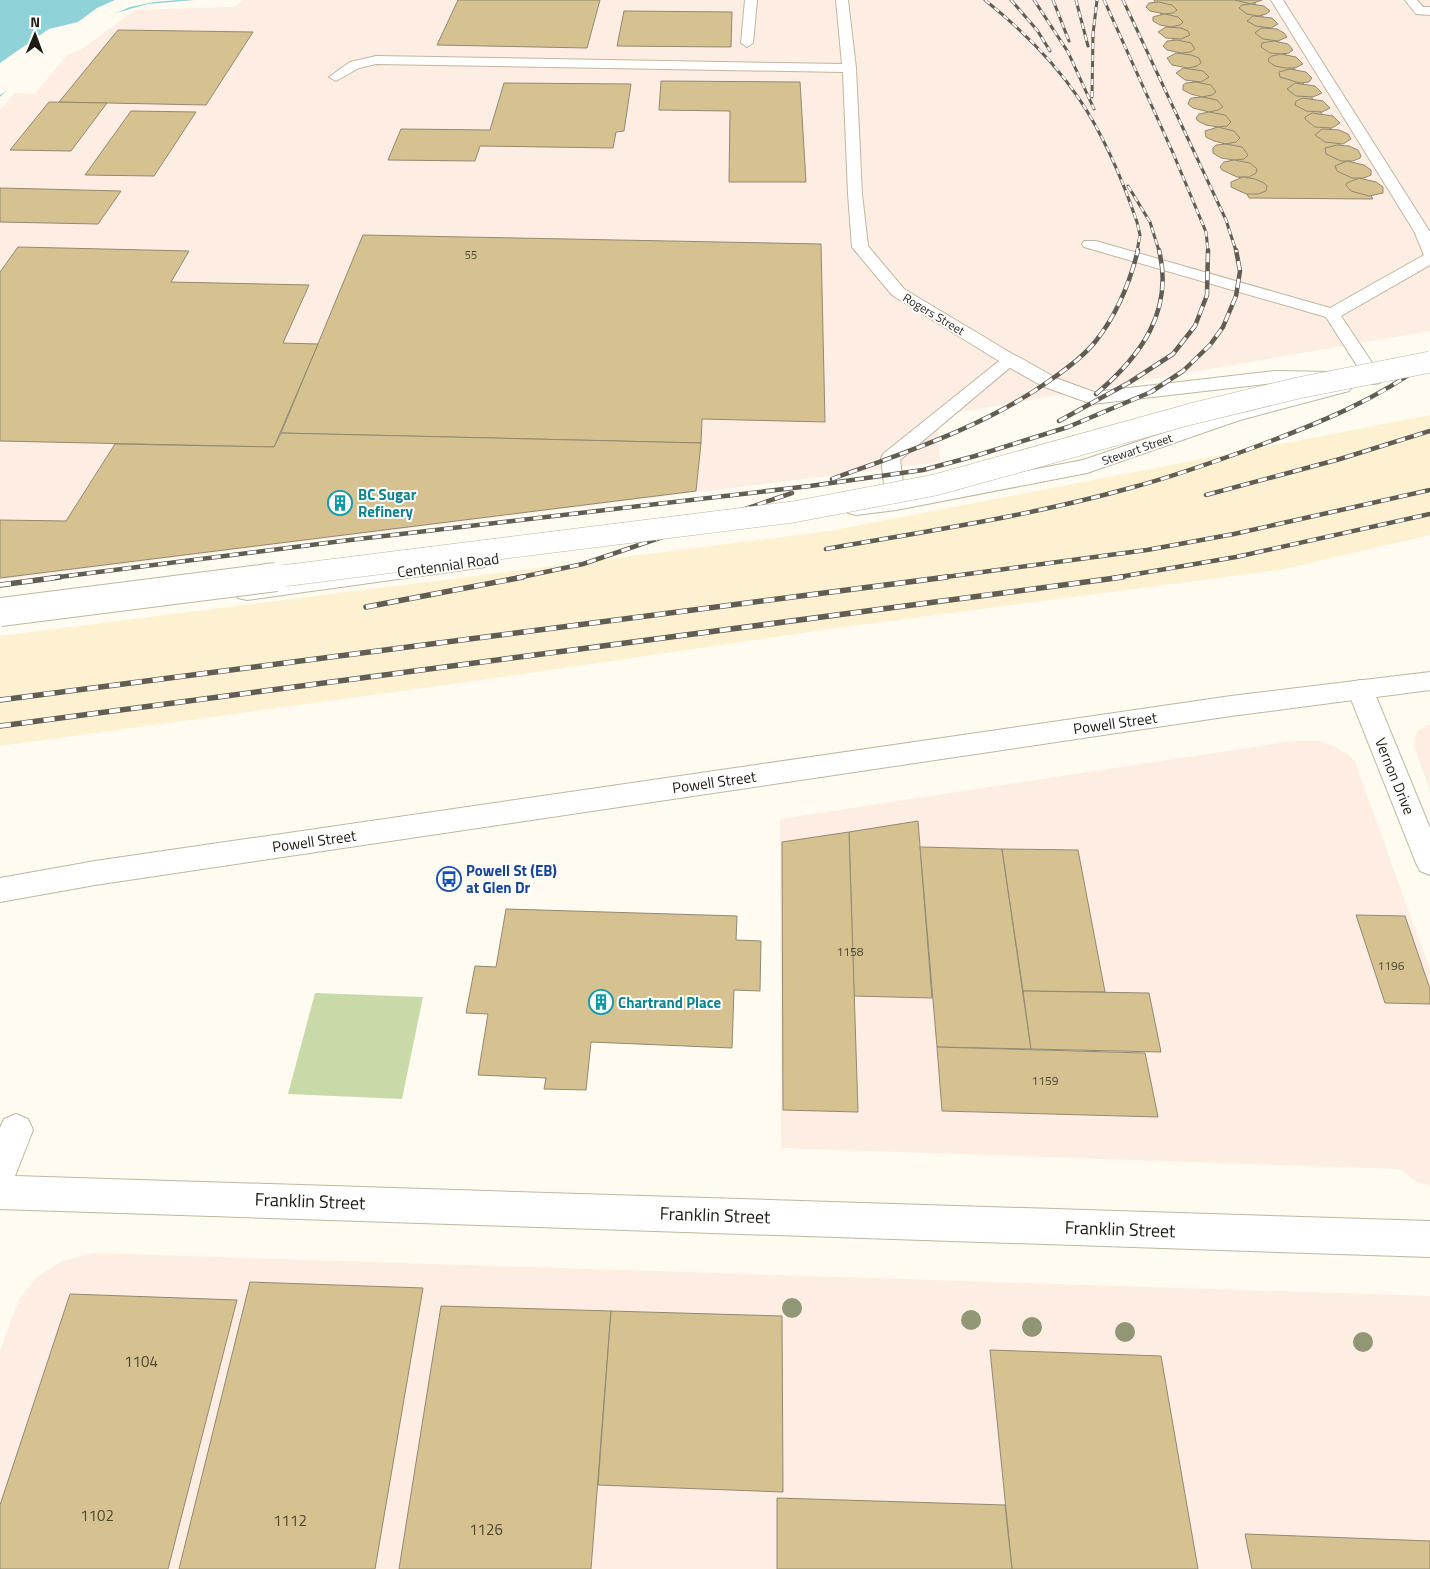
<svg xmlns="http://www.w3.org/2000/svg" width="1430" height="1569" viewBox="0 0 1430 1569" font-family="'Titillium Web',sans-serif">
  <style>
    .industrial { fill: #feede2 }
    .built { fill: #fef1d2 }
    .green { fill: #c9daa9 }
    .water { fill: #8fd2d7 }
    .pier { fill: #fffbf1 }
    .building { fill: #d6c291; stroke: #928872 }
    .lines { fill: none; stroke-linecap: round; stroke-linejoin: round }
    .lane-casing { stroke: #bfb69f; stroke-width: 2 }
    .street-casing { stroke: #bfb69f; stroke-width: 2 }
    .secondary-casing { stroke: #bfb69f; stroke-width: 2 }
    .lane { fill: #fff; fill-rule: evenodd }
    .street { fill: #fff; fill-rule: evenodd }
    .secondary { fill: #fff; fill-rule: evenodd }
    .rail-far2-casing { stroke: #615d53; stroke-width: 3 }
    .rail-far1-casing { stroke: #615d53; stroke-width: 4.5 }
    .rail-casing { stroke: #615d53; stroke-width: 5.5 }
    .rail-far2 { stroke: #fff; stroke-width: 2; stroke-dasharray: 6; stroke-linecap: butt }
    .rail-far1 { stroke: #fff; stroke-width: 3; stroke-dasharray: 9; stroke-linecap: butt }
    .rail { stroke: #fff; stroke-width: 4; stroke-dasharray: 11; stroke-linecap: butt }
    .street-bridge-far1-casing { stroke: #bfb69f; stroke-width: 22; stroke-linecap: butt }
    .street-bridge-casing { stroke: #bfb69f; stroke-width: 30; stroke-linecap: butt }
    .street-bridge-far1 { stroke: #fff; stroke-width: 21 }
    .street-bridge { stroke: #fff; stroke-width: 28 }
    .tree { fill: #919775 }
    .labels { text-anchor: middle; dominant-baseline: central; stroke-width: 4; stroke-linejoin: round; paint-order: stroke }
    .far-number-label { font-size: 11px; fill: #4d4532 }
    .far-street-label { font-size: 12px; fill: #1f1b12; stroke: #fff }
    .number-label { font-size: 12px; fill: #4d4532 }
    .culture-label { font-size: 15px; font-weight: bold; fill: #0d838f; stroke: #fff; text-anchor: start }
    .street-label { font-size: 15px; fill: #1f1b12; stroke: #fff }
    .transit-label { font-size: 15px; font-weight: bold; fill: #164399; stroke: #fff; text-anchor: start }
    .near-number-label { font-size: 15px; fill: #4d4532 }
    .near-street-label { font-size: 18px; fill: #1f1b12; stroke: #fff }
  </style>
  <rect width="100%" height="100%" fill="#fffbf1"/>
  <!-- industrial -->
  <g class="industrial">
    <polygon points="243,0 1430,0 1430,331 937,416 940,462 0,580 0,110 15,93 35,94 67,55 82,49 135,10 234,7"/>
    <polygon points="1427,725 1430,725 1430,791 1414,746 1415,736 1419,730"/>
    <polygon points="1293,741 1318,741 1331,745 1348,754 1355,762 1430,970 1430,1186 1417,1182 1403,1171 1397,1169 781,1148 780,819"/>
    <polygon points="93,1253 1430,1296 1430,1569 0,1569 0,1351 19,1299 37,1277 62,1261"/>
  </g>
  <!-- built -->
  <polygon class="built" points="1430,415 1430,535 1280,570 830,629 460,683 0,746 0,636 829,531"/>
  <!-- green -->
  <polygon class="green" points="315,993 423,997 402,1099 288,1094"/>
  <!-- water -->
  <polygon class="water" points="0,0 195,0 148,4 116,13 95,32 13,85 0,97"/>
  <!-- pier -->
  <polygon class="pier" points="115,0 178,0 154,2 130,7 116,13 94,35 55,62 0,95 0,63 49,29 78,22 97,8"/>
  <!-- building -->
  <g class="building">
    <polygon points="458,0 600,0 587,48 437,45"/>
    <polygon points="1154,0 1253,0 1373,199 1249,198"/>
    <polygon points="1235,0 1262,0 1251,4"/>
    <polygon points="1158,2 1172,5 1177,10 1173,13 1165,14 1150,11 1146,7 1149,3"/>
    <polygon points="1251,4 1264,6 1270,11 1266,14 1258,16 1247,14 1239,8 1242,5"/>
    <polygon points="624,11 732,12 731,47 617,46"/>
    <polygon points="1165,14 1178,17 1183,22 1180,25 1171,27 1160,25 1153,21 1153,17 1156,16"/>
    <polygon points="1253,16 1272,18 1278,24 1271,28 1256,26 1247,21"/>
    <polygon points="1166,27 1181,28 1188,31 1190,35 1181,39 1166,38 1158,32"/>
    <polygon points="1261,28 1277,29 1284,33 1287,37 1278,41 1263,39 1255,33"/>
    <polygon points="118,30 253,32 206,105 59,102"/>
    <polygon points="1177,40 1191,43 1195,49 1190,52 1181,53 1167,50 1163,46 1167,41"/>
    <polygon points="1274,41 1288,44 1293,50 1289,53 1281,54 1270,53 1261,47 1262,43"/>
    <polygon points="1176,53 1191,55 1199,58 1201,63 1197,66 1188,68 1172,65 1167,58"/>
    <polygon points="1281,54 1296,57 1303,64 1295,68 1285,68 1275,66 1269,62 1268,59 1272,56"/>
    <polygon points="1183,68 1203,71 1209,77 1201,82 1185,80 1176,73"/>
    <polygon points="1290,69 1306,72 1312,78 1309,82 1300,83 1280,77 1279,72"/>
    <polygon points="661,81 800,82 806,182 729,182 730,111 659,110"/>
    <polygon points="1196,82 1211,85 1216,92 1212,95 1202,97 1191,94 1183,90 1183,85 1186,83"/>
    <polygon points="504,83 631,84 624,131 616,132 613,148 480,146 475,161 388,160 401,129 490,130"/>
    <polygon points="1295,83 1315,86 1322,93 1313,97 1296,96 1287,89"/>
    <polygon points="1202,97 1217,100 1223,107 1218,110 1209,112 1193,108 1188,104 1190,99 1192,98"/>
    <polygon points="1303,98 1323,101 1330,108 1322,112 1306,111 1295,105 1296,101"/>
    <polygon points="49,102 107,103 71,151 10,150"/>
    <polygon points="131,111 196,112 154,176 85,175"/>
    <polygon points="1209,112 1225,115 1231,122 1227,126 1218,127 1206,125 1198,121 1196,118 1199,114"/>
    <polygon points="1312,113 1333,116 1340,123 1332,128 1315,127 1305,119 1305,117"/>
    <polygon points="1218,127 1234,131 1240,138 1236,142 1226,144 1214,141 1206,137 1205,131"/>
    <polygon points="1322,129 1339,130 1348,134 1351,139 1343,144 1325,142 1315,135"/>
    <polygon points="1226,144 1242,147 1248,155 1244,159 1234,160 1221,158 1213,153 1213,148 1216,145"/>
    <polygon points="1337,145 1349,146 1358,150 1361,156 1360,158 1353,161 1341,161 1326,154 1325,148"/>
    <polygon points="1234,160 1250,163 1257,169 1256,173 1249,177 1237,177 1222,170 1220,167 1224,162"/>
    <polygon points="1347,161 1364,165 1371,170 1371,175 1364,178 1352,178 1337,171 1335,166"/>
    <polygon points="1243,177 1255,179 1264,183 1267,186 1266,191 1258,194 1246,194 1231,187 1231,182"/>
    <polygon points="1359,178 1376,182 1383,187 1383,193 1369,196 1351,191 1346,185 1347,183"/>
    <polygon points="0,188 121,191 98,224 0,222"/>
    <polygon points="363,235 821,244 825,422 702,419 701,443 281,433"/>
    <polygon points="18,247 189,251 171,282 309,285 283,343 318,344 274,447 0,441 0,272"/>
    <polygon points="281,433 701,443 696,491 0,578 0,520 66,521 115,444 274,447"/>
    <polygon points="918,821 932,998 854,996 849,832"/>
    <polygon points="849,832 858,1112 783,1110 782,842"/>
    <polygon points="920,847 1002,849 1031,1049 937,1047"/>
    <polygon points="1002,849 1078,850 1105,992 1023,991"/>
    <polygon points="506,909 737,916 736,940 761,941 760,991 734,990 732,1048 591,1042 586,1090 544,1089 546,1078 478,1075 488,1014 466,1013 475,966 496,967"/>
    <polygon points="1356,915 1405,916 1430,989 1430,1004 1385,1003"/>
    <polygon points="1023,991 1149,993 1161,1052 1031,1049"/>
    <polygon points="937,1047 1145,1053 1158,1117 942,1111"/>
    <polygon points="250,1282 423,1288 375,1569 179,1569"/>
    <polygon points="70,1294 237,1300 168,1569 0,1569 0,1505"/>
    <polygon points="441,1306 611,1311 591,1569 399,1569"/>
    <polygon points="611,1311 782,1316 783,1492 598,1485"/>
    <polygon points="990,1350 1161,1356 1198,1569 1012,1569"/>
    <polygon points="777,1498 1005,1505 1012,1569 777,1569"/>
    <polygon points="1245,1534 1430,1541 1430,1569 1252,1569"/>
  </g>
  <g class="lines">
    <defs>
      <g id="lane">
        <polygon points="745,0 757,0 753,43 747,47 741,43"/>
        <polygon points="836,0 848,0 856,68 862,194 868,246 904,289 1016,356 1019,360 900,460 906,503 903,507 896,509 889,507 886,503 881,458 883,454 999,361 892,295 852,247 848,194 843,72 376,64 359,68 336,81 329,77 350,62 376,56 842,64"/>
        <polygon points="1271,0 1283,0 1430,232 1430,265 1341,316 1383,379 1380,383 1374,384 1368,383 1326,317 1084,247 1082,244 1084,241 1096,241 1330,308 1424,255 1414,231"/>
        <polygon points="1405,0 1417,0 1423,7 1430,7 1430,15 1416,14"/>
      </g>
      <g id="street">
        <polygon points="1010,354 1017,356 1056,378 1094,392 1275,371 1335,372 1342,374 1345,378 1343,381 1349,383 1352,387 1349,391 1240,420 1087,473 896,510 856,515 848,513 845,508 848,503 896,496 1083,460 1226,412 1329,384 1275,383 1092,404 1042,386 1003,364 1000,360 1003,356"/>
        <polygon points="477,553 485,555 489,561 485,567 247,600 238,598 235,592 238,586 247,584"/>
        <polygon points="1360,680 1369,682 1373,689 1430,828 1430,875 1420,871 1416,863 1347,689 1351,682"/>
        <polygon points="16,1114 28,1119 33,1130 15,1176 1430,1221 1430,1257 0,1209 0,1128 4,1119"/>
      </g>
      <polygon id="secondary" points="1430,672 1430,690 1231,716 95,885 0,902 0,878 95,861 1231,696"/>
    </defs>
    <!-- lane casing -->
    <use href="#lane" class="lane-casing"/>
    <!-- street casing -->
    <use href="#street" class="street-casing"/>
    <!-- secondary casing -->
    <use href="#secondary" class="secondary-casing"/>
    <!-- lane -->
    <use href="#lane" class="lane"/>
    <!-- street -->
    <use href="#street" class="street"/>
    <!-- secondary -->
    <use href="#secondary" class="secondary"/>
    <defs>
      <g id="rail-far2">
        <path d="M985,0C1067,66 1103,123 1137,222L1140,235L1137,251"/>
        <polyline points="1011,0 1037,30 1050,51"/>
        <polyline points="1034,0 1068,52 1094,109"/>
        <polyline points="1053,0 1069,41"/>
        <polyline points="1076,0 1088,46"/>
        <polyline points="1104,0 1173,153 1206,232 1208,251"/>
        <polyline points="1123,0 1226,220 1236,251"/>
        <polyline points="1092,97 1093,34 1097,0"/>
        <polyline points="1128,186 1150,222 1159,251"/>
      </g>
      <g id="rail-far1">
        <path d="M1096,394C1141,356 1174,311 1159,250"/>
        <polyline points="1059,421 1130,382 1173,354 1195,326 1207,295 1208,250"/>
        <path d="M832,479C906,452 984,427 1049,381C1065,370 1083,357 1095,342C1116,316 1130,282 1138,250"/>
        <polyline points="1206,495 1340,459 1430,431"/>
        <path d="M826,549C927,531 1030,516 1130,488C1172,477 1214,462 1255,447C1317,424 1377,400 1430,360"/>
        <polyline points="51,578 350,540 810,486 923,470 975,456 1068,427 1151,392 1183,371 1210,345 1223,327 1236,296 1240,271 1236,250"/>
        <polyline points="517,578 583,564 792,493"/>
        <polyline points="938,578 1147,550 1234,534 1430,490"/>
        <polyline points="1113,578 1236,557 1430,514"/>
      </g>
      <g id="rail">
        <polyline points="0,585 60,577"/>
        <polyline points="366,607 523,577"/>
        <polyline points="0,700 947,577"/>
        <polyline points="0,726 1123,577"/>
      </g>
    </defs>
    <!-- rail-far2 casing -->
    <use href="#rail-far2" class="rail-far2-casing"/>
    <!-- rail-far1 casing -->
    <use href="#rail-far1" class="rail-far1-casing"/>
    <!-- rail casing -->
    <use href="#rail" class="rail-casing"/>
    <!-- rail-far2 -->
    <use href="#rail-far2" class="rail-far2"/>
    <!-- rail-far1 -->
    <use href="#rail-far1" class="rail-far1"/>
    <!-- rail -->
    <use href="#rail" class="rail"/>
    <defs>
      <polyline id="street-bridge-far1" points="266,578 793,512 935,485 1191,414 1298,388 1430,362"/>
      <polyline id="street-bridge" points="0,612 276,577"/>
    </defs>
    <!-- street-bridge-far1 casing -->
    <use href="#street-bridge-far1" class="street-bridge-far1-casing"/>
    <!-- street-bridge casing -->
    <use href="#street-bridge" class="street-bridge-casing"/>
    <!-- street-bridge-far1 -->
    <use href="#street-bridge-far1" class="street-bridge-far1"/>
    <!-- street-bridge -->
    <use href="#street-bridge" class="street-bridge"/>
  </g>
  <!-- trees -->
  <g class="tree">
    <circle cx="792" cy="1308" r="10"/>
    <circle cx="971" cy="1320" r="10"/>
    <circle cx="1032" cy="1327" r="10"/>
    <circle cx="1125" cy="1332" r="10"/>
    <circle cx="1363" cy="1342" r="10"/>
  </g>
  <!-- icons -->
  <defs>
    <symbol id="building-ring" viewBox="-11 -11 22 22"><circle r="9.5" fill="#fff" stroke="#0f9aa8" stroke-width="1.5"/><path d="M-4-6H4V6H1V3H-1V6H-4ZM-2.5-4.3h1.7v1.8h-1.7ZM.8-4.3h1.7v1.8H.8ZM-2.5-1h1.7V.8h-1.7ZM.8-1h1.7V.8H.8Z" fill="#0f9aa8"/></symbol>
    <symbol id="bus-ring" viewBox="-11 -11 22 22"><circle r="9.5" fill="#fff" stroke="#1a4fb4" stroke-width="1.5"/><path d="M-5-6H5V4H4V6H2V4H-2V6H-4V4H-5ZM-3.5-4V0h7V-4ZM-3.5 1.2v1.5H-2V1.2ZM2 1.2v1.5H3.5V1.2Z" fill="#1a4fb4"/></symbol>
  </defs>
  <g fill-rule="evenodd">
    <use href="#building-ring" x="326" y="489" width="28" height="28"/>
    <use href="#bus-ring" x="435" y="865" width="28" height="28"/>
    <use href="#building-ring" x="587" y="988" width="28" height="28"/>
  </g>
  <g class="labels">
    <!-- far-number labels -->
    <g class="far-number-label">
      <text x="471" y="255">55</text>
    </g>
    <!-- far-street labels -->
    <g class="far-street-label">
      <text transform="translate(934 314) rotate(31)">Rogers Street</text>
      <text transform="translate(1137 449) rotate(-19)">Stewart Street</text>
    </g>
    <!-- number labels -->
    <g class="number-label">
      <text x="850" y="951">1158</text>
      <text x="1391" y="965">1196</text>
      <text x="1045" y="1080">1159</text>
    </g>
    <!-- culture labels -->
    <g class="culture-label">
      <text x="358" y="494">BC Sugar<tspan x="358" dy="17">Refinery</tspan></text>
      <text x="618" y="1002">Chartrand Place</text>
    </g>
    <!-- street labels -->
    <g class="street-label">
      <text transform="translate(448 565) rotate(-8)">Centennial Road</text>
      <text transform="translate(1115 723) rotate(-8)">Powell Street</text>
      <text transform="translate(1395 776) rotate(68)">Vernon Drive</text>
      <text transform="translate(714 782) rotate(-8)">Powell Street</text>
      <text transform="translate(314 841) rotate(-8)">Powell Street</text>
    </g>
    <!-- transit labels -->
    <g class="transit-label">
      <text x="466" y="870">Powell St (EB)<tspan x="466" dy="17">at Glen Dr</tspan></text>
    </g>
    <!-- near-number labels -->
    <g class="near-number-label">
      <text x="141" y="1361">1104</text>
      <text x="97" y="1515">1102</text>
      <text x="290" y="1520">1112</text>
      <text x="486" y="1529">1126</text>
    </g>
    <!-- near-street labels -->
    <g class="near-street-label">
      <text transform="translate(310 1201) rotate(2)">Franklin Street</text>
      <text transform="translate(715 1215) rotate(2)">Franklin Street</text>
      <text transform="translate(1120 1229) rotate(2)">Franklin Street</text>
    </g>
  </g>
  <!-- north arrow -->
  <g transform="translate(35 35) rotate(1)" stroke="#ffffff" stroke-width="4" paint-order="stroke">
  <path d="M0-4L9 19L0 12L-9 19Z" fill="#1f1b12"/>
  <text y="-8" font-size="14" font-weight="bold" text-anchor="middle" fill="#1f1b12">N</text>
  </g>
</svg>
